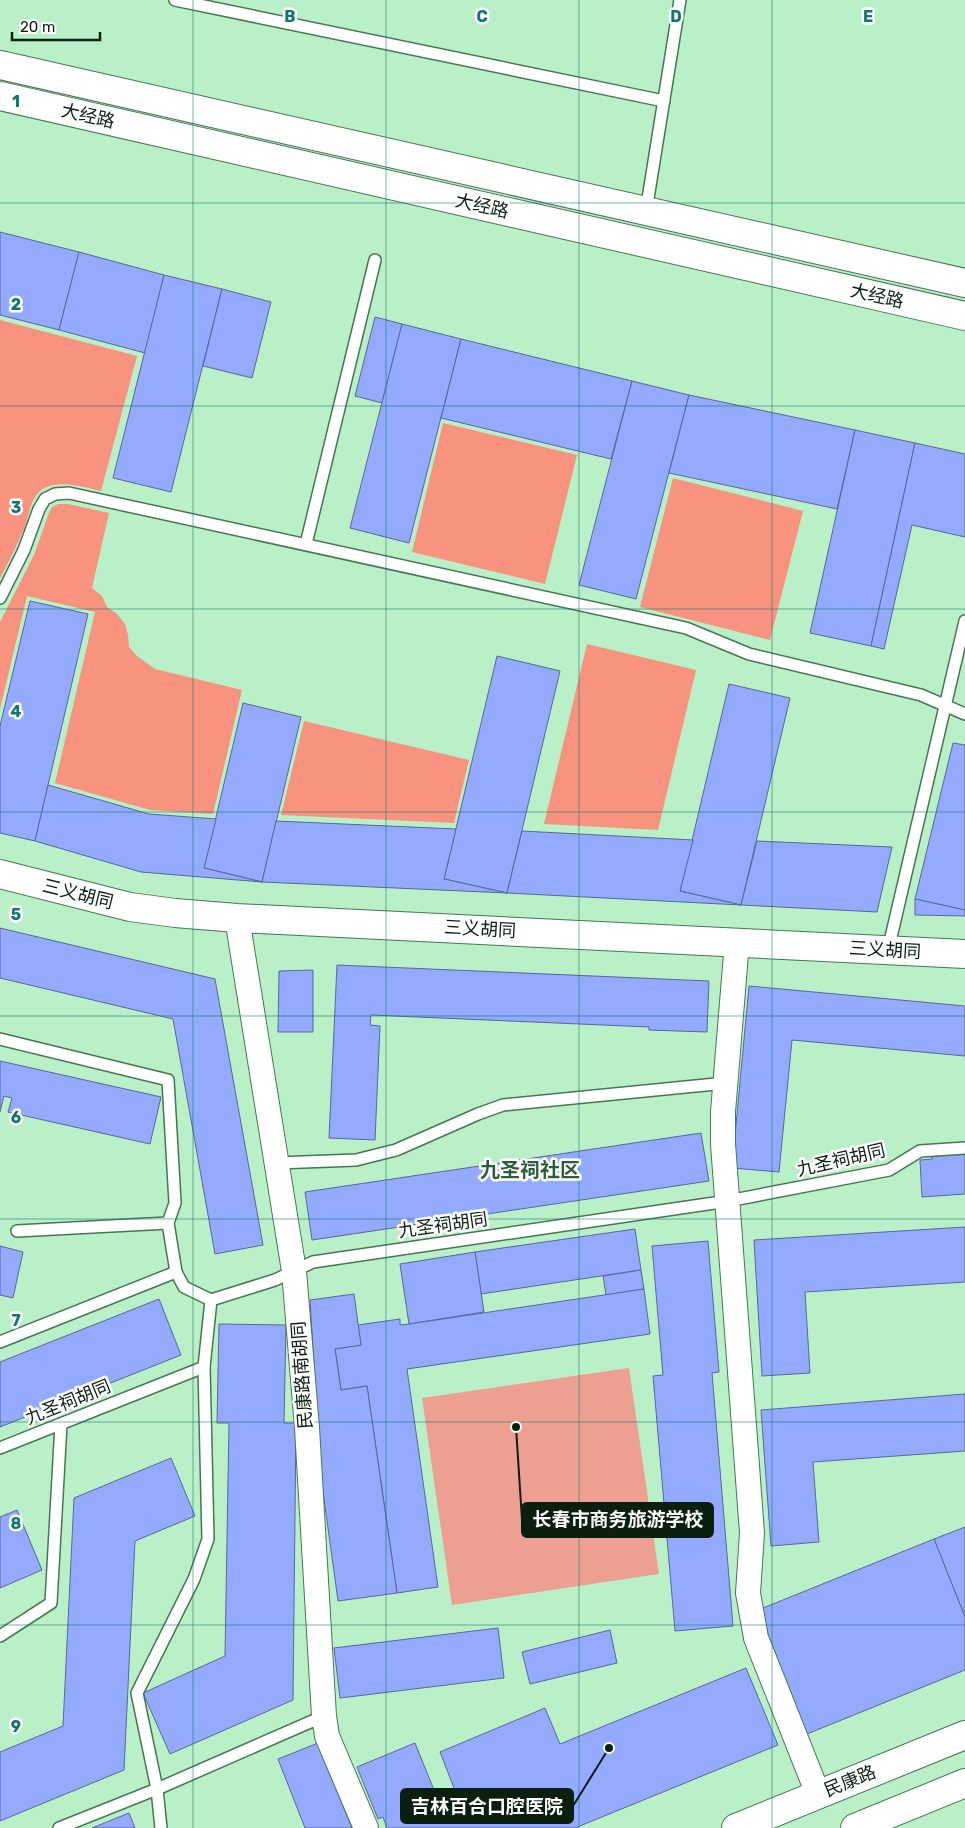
<svg xmlns="http://www.w3.org/2000/svg" width="965" height="1828" viewBox="0 0 965 1828" font-family="Rubik,'Noto Sans SC',sans-serif">
  <style>
    .green { fill: #eda091 }
    .forest { fill: #f7937f }
    .building { fill: #93aafe; stroke: #5a6797 }
    .lines { fill: none; stroke-linecap: round; stroke-linejoin: round }
    .lane-casing { stroke: #457753; stroke-width: 14 }
    .street-casing { stroke: #457753; stroke-width: 26 }
    .secondary-casing { stroke: #457753; stroke-width: 30 }
    .primary-casing { stroke: #457753; stroke-width: 30 }
    .lane { stroke: #fff; stroke-width: 11 }
    .street { stroke: #fff; stroke-width: 24 }
    .secondary { stroke: #fff; stroke-width: 28 }
    .primary { stroke: #fff; stroke-width: 28 }
    .grid { fill: none; stroke: #0f766e; stroke-width: 1; stroke-opacity: 0.55 }
    .labels { text-anchor: middle; dominant-baseline: central; stroke-width: 5; stroke-linejoin: round; paint-order: stroke }
    .street-label { font-size: 18px; fill: #0a1f10; stroke: #fff }
    .quarter-label { font-size: 20px; font-weight: bold; fill: #2c5e3b; stroke: #fff }
    .grid-label { font-size: 16px; text-anchor: middle; font-weight: bold; fill: #0f766e; stroke: #fff; stroke-width: 5; stroke-linejoin: round; paint-order: stroke }
    .leader { fill: none; stroke: #0a1f10; stroke-width: 2 }
    .callout-dot { fill: #0a1f10; stroke: #fff; stroke-width: 2 }
    .callout { fill: #0a1f10; stroke: #0a1f10; stroke-width: 2 }
    .callout-label { font-size: 19px; text-anchor: middle; font-weight: bold; fill: #fff }
  </style>
  <rect width="100%" height="100%" fill="#baf0c7"/>
  <!-- green -->
  <polygon class="green" points="629,1368 659,1574 452,1605 422,1398"/>
  <!-- forest -->
  <g class="forest">
    <path d="M0,320L137,356L101,491C83,487 54,477 38,493C30,502 29,515 25,526C18,544 9,561 0,578Z"/>
    <polygon points="443,423 577,455 545,584 412,552"/>
    <polygon points="673,478 803,511 770,640 640,607"/>
    <polygon points="58,504 68,504 109,513 92,588 102,596 107,607 117,614 125,624 128,635 129,647 137,656 155,669 242,690 213,814 150,810 55,783 95,612 27,596 0,709 0,622 34,555 49,513 52,507"/>
    <polygon points="587,644 696,670 658,830 544,824"/>
    <polygon points="304,721 469,760 454,823 281,815"/>
  </g>
  <!-- building -->
  <g class="building">
    <polygon points="0,232 79,252 59,330 0,315"/>
    <polygon points="79,252 164,275 145,353 59,330"/>
    <polygon points="164,275 222,289 171,492 113,478"/>
    <polygon points="222,289 271,302 252,378 203,366"/>
    <polygon points="375,317 402,324 382,403 355,396"/>
    <polygon points="402,324 461,339 409,543 350,528"/>
    <polygon points="461,339 632,381 611,459 441,418"/>
    <polygon points="632,381 689,395 636,599 579,585"/>
    <polygon points="689,395 855,430 837,509 669,473"/>
    <polygon points="855,430 915,443 871,646 810,633"/>
    <polygon points="915,443 965,454 965,537 912,525 884,649 871,646"/>
    <polygon points="30,601 88,614 35,841 0,833 0,726"/>
    <polygon points="497,656 560,671 507,893 444,879"/>
    <polygon points="729,684 790,698 741,905 680,891"/>
    <polygon points="243,703 301,717 262,882 204,868"/>
    <polygon points="953,743 965,745 965,910 915,899"/>
    <polygon points="48,785 149,814 216,819 204,868 262,882 141,872 35,841"/>
    <polygon points="276,821 456,829 444,879 507,893 262,882"/>
    <polygon points="522,831 693,840 680,891 741,905 507,893"/>
    <polygon points="757,841 892,847 877,912 741,905"/>
    <polygon points="915,899 965,910 965,916 915,915"/>
    <polygon points="0,928 215,979 263,1245 215,1254 173,1019 0,978"/>
    <polygon points="337,965 709,981 707,1032 649,1030 649,1027 371,1015 370,1025 380,1026 375,1140 329,1138"/>
    <polygon points="313,970 313,1032 278,1032 279,971"/>
    <polygon points="749,986 965,1006 965,1056 792,1040 779,1172 732,1168"/>
    <polygon points="0,1061 161,1097 150,1144 8,1112 12,1098 4,1096 0,1112"/>
    <polygon points="701,1133 709,1181 312,1240 305,1192"/>
    <polygon points="965,1152 965,1194 922,1197 920,1160 932,1159 932,1154"/>
    <polygon points="965,1227 965,1282 805,1292 810,1373 762,1376 754,1240"/>
    <polygon points="635,1229 641,1270 481,1294 475,1252"/>
    <polygon points="708,1241 719,1372 712,1373 733,1626 675,1631 653,1376 663,1375 652,1246"/>
    <polygon points="0,1246 23,1252 13,1298 0,1295"/>
    <polygon points="475,1252 484,1312 409,1324 400,1264"/>
    <polygon points="641,1270 644,1289 606,1295 603,1276"/>
    <polygon points="644,1289 650,1334 407,1369 438,1587 397,1593 367,1386 341,1390 335,1349 361,1345 358,1325 400,1319 400,1325 409,1324"/>
    <polygon points="354,1294 361,1345 335,1349 341,1390 367,1386 397,1593 338,1601 321,1477 310,1300"/>
    <polygon points="159,1299 181,1355 0,1427 0,1362"/>
    <polygon points="219,1324 286,1325 284,1423 296,1423 293,1700 170,1754 143,1693 225,1656 229,1423 217,1423"/>
    <polygon points="965,1394 965,1451 813,1462 819,1542 771,1546 761,1410"/>
    <polygon points="171,1458 195,1516 135,1541 124,1770 0,1821 0,1752 63,1726 74,1498"/>
    <polygon points="17,1510 42,1570 0,1588 0,1517"/>
    <polygon points="965,1527 965,1617 934,1539"/>
    <polygon points="934,1539 965,1617 965,1670 807,1734 758,1610"/>
    <polygon points="498,1628 504,1678 340,1698 334,1648"/>
    <polygon points="610,1630 617,1663 530,1684 522,1652"/>
    <polygon points="746,1668 778,1745 575,1828 387,1828 383,1817 378,1819 357,1767 415,1743 436,1795 454,1788 440,1752 545,1708 560,1744"/>
    <polygon points="318,1743 328,1769 352,1828 305,1828 278,1759"/>
    <polygon points="129,1813 135,1828 92,1828"/>
  </g>
  <g class="lines">
    <defs>
      <g id="lane">
        <polyline points="175,0 664,101"/>
        <polyline points="646,211 680,0"/>
        <polyline points="306,544 375,260"/>
        <polyline points="0,598 24,550 39,509 45,499 55,494 69,493 686,628 749,654 921,695 965,714"/>
        <polyline points="888,950 965,621"/>
        <polyline points="0,1039 168,1080 175,1203 168,1223 176,1272 184,1287 211,1300"/>
        <polyline points="277,1163 356,1160 396,1150 478,1114 503,1105 726,1083"/>
        <polyline points="17,1231 168,1223"/>
        <polyline points="0,1342 176,1272"/>
        <polyline points="0,1448 204,1367 211,1300 275,1280 313,1262 728,1201 889,1170 920,1151 965,1148"/>
        <polyline points="0,1636 51,1603 61,1424"/>
        <polyline points="59,1828 157,1789 324,1716"/>
        <polyline points="161,1828 157,1789 137,1693 194,1579 208,1539 204,1367"/>
      </g>
      <g id="street">
        <polyline points="237,918 294,1271 307,1428 324,1716 327,1736 366,1828"/>
        <polyline points="737,942 723,1112 723,1144 752,1533 748,1593 756,1638 818,1794"/>
      </g>
      <polyline id="secondary" points="0,874 130,907 175,913 237,918 965,954"/>
      <g id="primary">
        <polyline points="0,65 965,283"/>
        <polyline points="0,96 965,316"/>
        <polyline points="736,1828 965,1735"/>
        <polyline points="855,1828 965,1783"/>
      </g>
    </defs>
    <!-- lane casing -->
    <use href="#lane" class="lane-casing"/>
    <!-- street casing -->
    <use href="#street" class="street-casing"/>
    <!-- secondary casing -->
    <use href="#secondary" class="secondary-casing"/>
    <!-- primary casing -->
    <use href="#primary" class="primary-casing"/>
    <!-- lane -->
    <use href="#lane" class="lane"/>
    <!-- street -->
    <use href="#street" class="street"/>
    <!-- secondary -->
    <use href="#secondary" class="secondary"/>
    <!-- primary -->
    <use href="#primary" class="primary"/>
  </g>
  <!-- grid -->
  <path class="grid" d="M193,0V1828M386,0V1828M579,0V1828M772,0V1828M0,203H965M0,406H965M0,609H965M0,812H965M0,1016H965M0,1219H965M0,1422H965M0,1625H965"/>
  <g class="labels">
    <!-- street labels -->
    <g class="street-label">
      <text transform="translate(88 116) rotate(13)">大经路</text>
      <text transform="translate(482 206) rotate(13)">大经路</text>
      <text transform="translate(877 296) rotate(13)">大经路</text>
      <text transform="translate(78 894) rotate(14)">三义胡同</text>
      <text transform="translate(480 929) rotate(3)">三义胡同</text>
      <text transform="translate(885 950) rotate(3)">三义胡同</text>
      <text transform="translate(841 1160) rotate(-13)">九圣祠胡同</text>
      <text transform="translate(443 1225) rotate(-8)">九圣祠胡同</text>
      <text transform="translate(302 1375) rotate(-94)">民康路南胡同</text>
      <text transform="translate(68 1402) rotate(-22)">九圣祠胡同</text>
      <text transform="translate(850 1781) rotate(-22)">民康路</text>
    </g>
    <!-- quarter labels -->
    <g class="quarter-label">
      <text x="530" y="1170">九圣祠社区</text>
    </g>
  </g>
  <g class="grid-label">
    <text x="290" y="22">B</text>
    <text x="482" y="22">C</text>
    <text x="676" y="22">D</text>
    <text x="868" y="22">E</text>
    <text x="16" y="107">1</text>
    <text x="16" y="310">2</text>
    <text x="16" y="513">3</text>
    <text x="16" y="717">4</text>
    <text x="16" y="920">5</text>
    <text x="16" y="1123">6</text>
    <text x="16" y="1326">7</text>
    <text x="16" y="1529">8</text>
    <text x="16" y="1732">9</text>
  </g>
  <!-- callouts -->
  <path class="leader" d="M516 1427L522 1520M609 1748L573 1806"/>
  <g class="callout-dot">
    <circle cx="516" cy="1427" r="5"/>
    <circle cx="609" cy="1748" r="5"/>
  </g>
  <g class="callout">
    <rect x="522" y="1503" width="191" height="34" rx="5"/>
    <rect x="401" y="1789" width="172" height="34" rx="5"/>
  </g>
  <g class="callout-label">
    <text x="618" y="1526">长春市商务旅游学校</text>
    <text x="487" y="1813">吉林百合口腔医院</text>
  </g>
  <!-- scale -->
  <path d="M12 32v8h88v-8" fill="none" stroke="#0a1f10" stroke-width="2.5"/>
  <text x="20" y="32" font-size="15" fill="#0a1f10" stroke="#ffffff" stroke-width="4" paint-order="stroke">20 m</text>
</svg>
